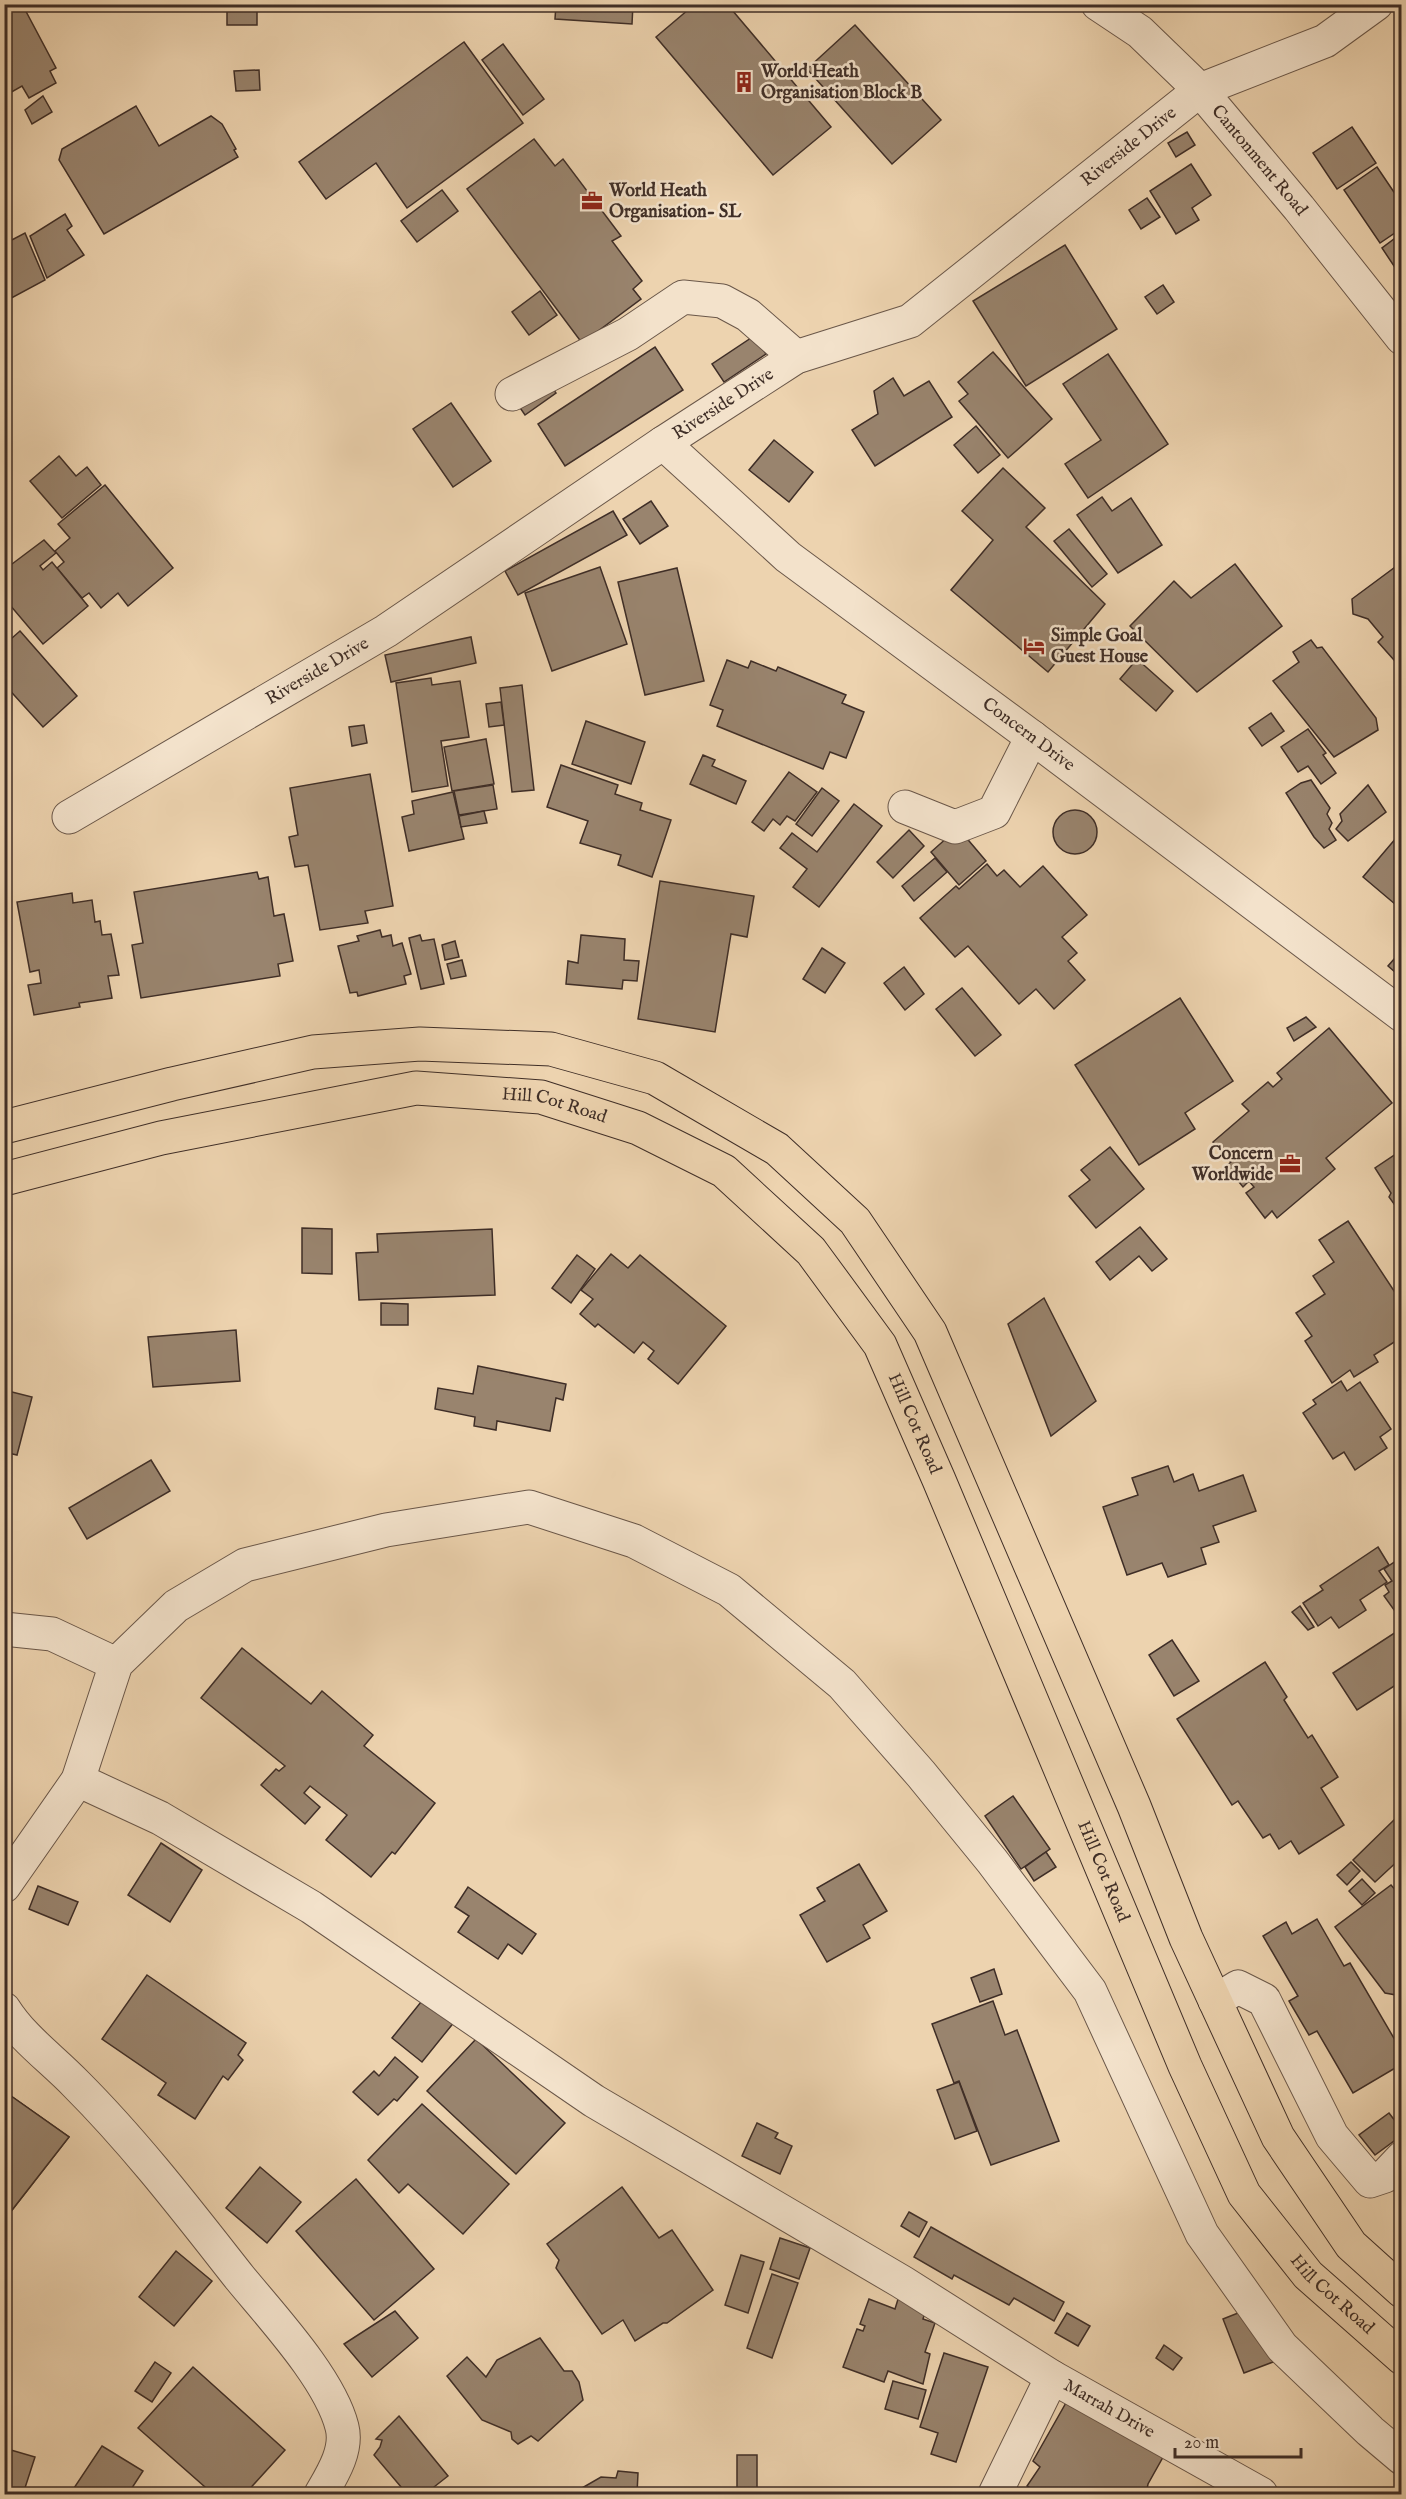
<svg xmlns="http://www.w3.org/2000/svg" width="1406" height="2499" viewBox="0 0 1406 2499" font-family="'IM FELL English',serif">
  <style>
    .building { fill: #99846e; stroke: #3f2e27; stroke-width: 1.5 }
    .lines { fill: none; stroke-linecap: round; stroke-linejoin: round }
    .minor-casing { stroke: #6a5749; stroke-width: 35 }
    .major-casing { stroke: #3f2e27; stroke-width: 35 }
    .minor { stroke: #f3e2cb; stroke-width: 33 }
    .major { stroke: #edd3af; stroke-width: 33 }
    .labels { text-anchor: middle; dominant-baseline: central; stroke-width: 5; stroke-linejoin: round; paint-order: stroke }
    .poi-label { font-size: 18px; font-weight: bold; fill: #3f2e27; stroke: #f3e2cb; text-anchor: start }
    .street-label { font-size: 18px; fill: #3f2e27; stroke: #f3e2cb }
  </style>
  <rect width="100%" height="100%" fill="#edd3af"/>
  <filter id="stains"><feTurbulence type="fractalNoise" baseFrequency=".00333" numOctaves="4"/><feColorMatrix values="0 0 0 0 .2 0 0 0 0 .09 0 0 0 0 .02 0 0 0 .5 -.17"/></filter>
  <radialGradient id="worn" r=".72"><stop offset=".6" stop-color="#630" stop-opacity="0"/><stop offset="1" stop-color="#630" stop-opacity=".3"/></radialGradient>
  <!-- building -->
  <g class="building">
    <polygon points="4,4 22,4 56,68 50,71 56,83 29,98 22,86 8,94 4,87"/>
    <rect x="227" y="4" width="30" height="21"/>
    <polygon points="556,4 633,4 632,24 555,19"/>
    <polygon points="695,4 727,4 831,127 773,175 656,37"/>
    <polygon points="855,25 941,120 892,164 807,69"/>
    <polygon points="464,42 523,123 407,208 376,163 326,199 299,162"/>
    <polygon points="503,44 544,99 523,115 482,60"/>
    <polygon points="259,70 260,90 236,91 234,71"/>
    <polygon points="43,96 52,112 32,124 25,110"/>
    <polygon points="136,106 159,146 211,116 222,124 236,149 234,150 238,157 104,234 59,160 62,149"/>
    <polygon points="1352,127 1376,163 1337,189 1313,153"/>
    <polygon points="1187,132 1195,145 1176,157 1168,143"/>
    <polygon points="534,139 555,166 563,159 621,236 612,241 642,281 633,289 641,299 582,343 467,189"/>
    <polygon points="1191,164 1211,195 1192,208 1199,220 1176,234 1150,191"/>
    <polygon points="1377,167 1402,204 1402,228 1380,243 1344,190"/>
    <polygon points="442,190 458,211 417,242 401,221"/>
    <polygon points="1147,198 1160,217 1141,229 1129,210"/>
    <polygon points="65,214 72,226 67,230 84,255 47,278 30,236"/>
    <polygon points="25,233 45,280 4,302 4,244"/>
    <polygon points="1402,233 1402,278 1382,248"/>
    <polygon points="1065,245 1117,329 1026,386 973,301"/>
    <polygon points="1163,285 1174,302 1157,314 1145,297"/>
    <polygon points="540,291 557,315 529,335 512,312"/>
    <polygon points="754,336 766,354 724,382 712,364"/>
    <polygon points="655,347 683,390 565,466 538,424"/>
    <polygon points="993,352 1052,419 1008,458 959,401 968,394 958,382"/>
    <polygon points="1108,354 1168,444 1088,498 1065,464 1101,440 1063,384"/>
    <polygon points="893,378 904,396 929,381 952,417 875,466 852,430 878,414 874,391"/>
    <polygon points="547,380 556,393 525,415 516,402"/>
    <polygon points="451,403 491,461 453,487 413,429"/>
    <polygon points="976,426 1000,455 978,473 954,445"/>
    <polygon points="774,440 813,472 789,502 749,470"/>
    <polygon points="59,456 76,476 87,467 101,485 62,518 30,481"/>
    <polygon points="1003,468 1045,508 1026,527 1105,604 1048,672 951,590 993,540 962,511"/>
    <polygon points="105,485 173,568 128,606 118,593 101,608 89,593 82,598 57,568 64,562 55,551 70,538 58,524"/>
    <polygon points="1102,497 1112,511 1131,498 1162,545 1118,573 1077,515"/>
    <polygon points="651,501 668,526 640,544 623,519"/>
    <polygon points="613,511 627,535 518,595 505,571"/>
    <polygon points="1069,529 1107,574 1092,587 1054,541"/>
    <polygon points="44,540 56,553 40,566 43,570 52,562 88,606 43,644 4,598 4,570"/>
    <polygon points="1402,562 1402,669 1378,642 1383,637 1368,619 1353,614 1352,599"/>
    <polygon points="1235,564 1282,626 1197,692 1130,626 1174,581 1191,598"/>
    <polygon points="600,567 627,644 552,671 525,593"/>
    <polygon points="677,568 704,681 645,695 618,582"/>
    <polygon points="20,631 77,696 43,727 4,684 4,645"/>
    <polygon points="471,637 476,663 391,682 385,655"/>
    <polygon points="1311,640 1317,648 1322,647 1376,718 1378,730 1334,757 1273,681 1299,662 1293,652"/>
    <polygon points="1137,659 1173,691 1156,711 1120,679"/>
    <polygon points="727,660 748,668 751,661 776,671 778,667 846,695 842,703 864,712 846,758 830,752 823,769 717,726 723,710 710,705"/>
    <polygon points="431,678 432,685 460,681 469,737 441,741 448,786 412,792 396,683"/>
    <polygon points="522,685 534,790 512,792 500,688"/>
    <polygon points="501,702 504,725 489,727 486,704"/>
    <polygon points="1271,713 1284,731 1262,746 1249,728"/>
    <polygon points="586,721 645,742 631,784 572,764"/>
    <polygon points="364,725 367,743 352,746 349,727"/>
    <polygon points="1308,729 1326,753 1323,755 1336,773 1321,784 1308,766 1298,772 1281,747"/>
    <polygon points="486,739 494,784 452,791 444,747"/>
    <polygon points="703,755 715,760 712,766 746,781 736,804 690,784"/>
    <polygon points="561,765 618,785 615,794 642,803 640,810 671,820 652,877 618,865 621,855 580,843 588,821 547,807"/>
    <polygon points="789,772 817,792 795,821 787,816 780,825 773,819 764,831 752,822"/>
    <polygon points="370,774 393,906 365,911 368,923 320,930 308,865 295,867 289,837 298,835 290,788"/>
    <polygon points="1311,780 1330,808 1327,814 1332,823 1329,829 1336,840 1324,848 1314,837 1286,793 1301,783"/>
    <polygon points="493,785 497,809 459,815 454,791"/>
    <polygon points="1368,785 1386,812 1348,841 1336,829 1342,821 1340,814"/>
    <polygon points="822,788 839,801 812,836 796,824"/>
    <polygon points="453,792 464,839 409,851 402,817 414,814 412,801"/>
    <polygon points="854,804 882,826 819,907 793,887 807,869 780,848 792,833 817,852"/>
    <circle cx="1075" cy="832" r="22"/>
    <polygon points="484,811 487,823 461,827 459,816"/>
    <polygon points="958,828 986,861 959,885 931,852"/>
    <polygon points="909,830 924,846 893,878 877,862"/>
    <polygon points="1402,831 1402,910 1363,877"/>
    <polygon points="935,858 947,872 914,901 902,886"/>
    <polygon points="987,864 997,876 1004,870 1020,887 1043,866 1087,915 1062,937 1077,953 1068,961 1085,980 1054,1009 1036,989 1019,1004 968,946 955,957 920,918 956,886 959,889"/>
    <polygon points="257,872 259,879 268,877 274,916 284,914 293,961 278,964 280,976 141,998 132,945 143,943 134,892"/>
    <polygon points="660,881 754,896 747,937 731,934 715,1032 638,1019"/>
    <polygon points="72,893 73,903 92,900 95,922 100,921 102,935 111,934 119,975 108,976 112,998 79,1003 80,1007 34,1015 28,985 41,983 39,970 30,972 17,902"/>
    <polygon points="380,930 382,937 391,935 393,946 402,943 411,974 404,976 406,984 358,996 357,992 350,993 338,946 359,941 357,936"/>
    <polygon points="420,935 422,941 434,939 444,984 421,989 409,938"/>
    <polygon points="581,935 625,939 624,960 639,961 637,981 623,980 622,989 566,984 568,961 578,963"/>
    <polygon points="455,941 459,957 445,960 442,945"/>
    <polygon points="822,948 845,963 825,993 803,979"/>
    <polygon points="1402,950 1402,978 1388,966"/>
    <polygon points="462,960 466,976 451,979 447,964"/>
    <polygon points="904,967 924,994 905,1010 884,983"/>
    <polygon points="962,988 1001,1035 975,1056 936,1009"/>
    <polygon points="1180,998 1233,1081 1185,1113 1195,1129 1139,1165 1075,1065"/>
    <polygon points="1306,1017 1316,1027 1294,1041 1287,1028"/>
    <polygon points="1329,1028 1392,1103 1326,1158 1335,1169 1277,1218 1272,1211 1265,1218 1246,1193 1254,1187 1249,1181 1243,1187 1226,1166 1231,1162 1213,1142 1249,1111 1242,1104 1268,1082 1273,1087 1282,1079 1277,1073"/>
    <polygon points="1110,1147 1144,1189 1096,1228 1069,1196 1090,1180 1081,1170"/>
    <polygon points="1402,1150 1402,1208 1397,1208 1389,1197 1391,1193 1375,1168"/>
    <polygon points="1348,1221 1402,1303 1402,1337 1374,1355 1378,1362 1354,1377 1350,1370 1332,1383 1305,1341 1312,1336 1296,1313 1325,1294 1313,1276 1334,1262 1319,1240"/>
    <polygon points="1140,1227 1167,1259 1152,1271 1139,1256 1110,1280 1096,1262"/>
    <polygon points="302,1228 332,1229 332,1274 302,1273"/>
    <polygon points="492,1229 495,1295 359,1300 356,1253 378,1252 377,1234"/>
    <polygon points="611,1254 628,1268 640,1255 726,1326 678,1384 648,1359 654,1351 643,1342 634,1353 598,1324 595,1327 580,1314 593,1299 581,1290"/>
    <polygon points="577,1255 595,1269 571,1303 552,1288"/>
    <polygon points="1044,1298 1096,1401 1051,1436 1008,1324"/>
    <polygon points="381,1303 408,1304 408,1325 381,1325"/>
    <polygon points="236,1330 240,1381 153,1387 148,1337"/>
    <polygon points="478,1366 566,1384 563,1400 556,1398 550,1431 497,1421 496,1430 474,1426 475,1417 435,1409 438,1388 473,1394"/>
    <polygon points="1341,1381 1347,1391 1360,1382 1391,1429 1380,1437 1387,1448 1355,1470 1344,1452 1333,1459 1303,1413 1316,1404 1313,1400"/>
    <polygon points="4,1390 32,1397 17,1455 4,1452"/>
    <polygon points="151,1460 170,1491 87,1539 69,1508"/>
    <polygon points="1168,1466 1174,1482 1193,1474 1199,1491 1243,1475 1256,1511 1213,1526 1219,1542 1201,1548 1206,1564 1168,1577 1162,1563 1127,1575 1103,1507 1138,1495 1132,1478"/>
    <polygon points="1378,1547 1389,1565 1379,1571 1387,1582 1360,1600 1366,1610 1339,1628 1331,1617 1318,1626 1303,1603 1323,1590 1320,1586"/>
    <polygon points="1402,1557 1402,1621 1384,1596 1389,1592 1385,1585 1392,1581 1384,1569"/>
    <polygon points="1300,1606 1314,1627 1308,1630 1292,1612"/>
    <polygon points="1399,1630 1402,1634 1402,1681 1357,1710 1333,1673"/>
    <polygon points="1172,1640 1199,1681 1174,1696 1149,1655"/>
    <polygon points="242,1648 311,1704 322,1691 373,1735 364,1746 435,1803 395,1854 392,1852 371,1877 326,1840 347,1815 310,1786 304,1793 320,1807 305,1824 261,1785 276,1769 279,1771 285,1766 201,1698"/>
    <polygon points="1265,1662 1287,1697 1284,1700 1308,1738 1312,1735 1338,1777 1321,1788 1344,1825 1299,1854 1291,1841 1279,1849 1270,1834 1263,1838 1238,1801 1232,1805 1177,1719"/>
    <polygon points="1013,1796 1050,1849 1021,1869 985,1816"/>
    <polygon points="1397,1817 1402,1822 1402,1857 1375,1882 1353,1860"/>
    <polygon points="161,1843 202,1870 170,1922 128,1895"/>
    <polygon points="1046,1852 1056,1867 1034,1881 1025,1867"/>
    <polygon points="1351,1862 1360,1871 1347,1885 1337,1875"/>
    <polygon points="859,1864 887,1911 863,1925 870,1938 827,1962 800,1915 825,1901 817,1888"/>
    <polygon points="1362,1879 1375,1893 1362,1905 1349,1891"/>
    <polygon points="1391,1885 1397,1892 1402,1888 1402,1996 1385,1993 1335,1927"/>
    <polygon points="38,1886 78,1902 68,1925 29,1909"/>
    <polygon points="468,1887 536,1934 522,1954 508,1944 498,1959 458,1932 469,1916 455,1907"/>
    <polygon points="1317,1919 1344,1966 1350,1963 1402,2052 1402,2064 1353,2093 1317,2031 1309,2035 1289,2001 1298,1996 1263,1936 1286,1922 1292,1934"/>
    <polygon points="994,1969 1002,1994 980,2002 971,1978"/>
    <polygon points="147,1975 246,2043 238,2055 243,2060 228,2080 223,2076 195,2119 158,2095 166,2083 102,2039"/>
    <polygon points="425,1997 455,2021 422,2062 392,2038"/>
    <polygon points="993,2001 1005,2035 1017,2030 1059,2141 991,2165 959,2081 954,2083 932,2024"/>
    <polygon points="476,2039 565,2123 516,2174 427,2091"/>
    <polygon points="395,2057 418,2077 397,2101 394,2099 378,2115 353,2092 374,2071 379,2076"/>
    <polygon points="959,2082 977,2131 955,2139 937,2090"/>
    <polygon points="4,2091 69,2137 5,2219 4,2218"/>
    <polygon points="4,2091 69,2137 5,2219 4,2218"/>
    <polygon points="422,2104 509,2184 463,2234 408,2184 399,2193 368,2160"/>
    <polygon points="1389,2113 1402,2130 1402,2135 1375,2155 1359,2135"/>
    <polygon points="757,2123 778,2133 775,2138 792,2146 780,2174 742,2156"/>
    <polygon points="260,2167 301,2202 267,2243 226,2208"/>
    <polygon points="356,2179 434,2269 374,2320 296,2231"/>
    <polygon points="622,2187 659,2238 672,2230 713,2290 667,2323 663,2323 635,2341 623,2320 602,2334 556,2268 559,2260 547,2244"/>
    <polygon points="909,2212 927,2222 919,2237 901,2226"/>
    <polygon points="931,2227 1064,2302 1054,2321 1014,2298 1009,2305 954,2275 952,2279 914,2257"/>
    <polygon points="780,2238 810,2248 799,2279 770,2269"/>
    <polygon points="176,2251 212,2281 174,2326 139,2297"/>
    <polygon points="741,2255 764,2262 748,2313 725,2305"/>
    <polygon points="772,2274 798,2283 772,2358 747,2348"/>
    <polygon points="899,2296 927,2305 923,2319 935,2323 925,2352 930,2354 923,2384 888,2371 884,2382 843,2367 857,2329 863,2331 865,2326 860,2324 869,2299 895,2309"/>
    <polygon points="395,2311 418,2338 372,2377 344,2344"/>
    <polygon points="1243,2311 1253,2312 1273,2362 1244,2373 1223,2319"/>
    <polygon points="1067,2313 1090,2326 1078,2346 1055,2333"/>
    <polygon points="540,2338 564,2371 572,2371 579,2382 583,2400 538,2441 531,2436 518,2444 512,2439 511,2432 482,2420 447,2376 467,2357 486,2377 497,2360"/>
    <polygon points="1164,2345 1182,2358 1173,2370 1156,2358"/>
    <polygon points="944,2353 988,2367 956,2462 931,2454 938,2433 920,2427"/>
    <polygon points="155,2362 171,2373 152,2402 135,2391"/>
    <polygon points="193,2367 285,2450 245,2494 213,2494 138,2428"/>
    <polygon points="893,2381 926,2390 918,2419 885,2409"/>
    <polygon points="1071,2394 1167,2450 1148,2484 1146,2494 1040,2494 1027,2486 1040,2467 1033,2461"/>
    <polygon points="399,2416 448,2476 425,2494 407,2494 374,2455 380,2447 382,2440 376,2439"/>
    <polygon points="102,2446 143,2471 128,2494 70,2494"/>
    <polygon points="4,2448 35,2457 23,2494 4,2494"/>
    <rect x="737" y="2455" width="20" height="39"/>
    <polygon points="618,2471 638,2473 637,2494 582,2494 582,2488 601,2477 616,2478"/>
  </g>
  <g class="lines">
    <defs>
      <g id="minor">
        <path id="s1" d="M1098,4L1140,32L1200,90L1299,208L1402,338"/>
        <polyline points="512,394 628,334 683,297 722,301 748,315 796,357"/>
        <path id="s2" d="M663,443L788,557L1032,737L1402,1015"/>
        <polyline points="905,807 955,827 994,812 1032,737"/>
        <path id="s3" d="M69,817L386,631L663,443L796,357L910,321L1200,90L1325,41L1376,4"/>
        <polyline points="4,1629 52,1634 116,1664"/>
        <path id="s4" d="M78,1780L160,1818L311,1907L594,2101L902,2282L1052,2377L1261,2494"/>
        <polyline points="4,1886 78,1780 116,1664 176,1606 245,1565 386,1530 529,1507 634,1541 729,1590 842,1684 921,1774 992,1861 1090,1991 1202,2234 1282,2347 1370,2431 1402,2458"/>
        <polyline points="1215,2001 1238,1987 1264,2000 1332,2136 1370,2181 1385,2176 1402,2158"/>
        <path d="M4,2009C23,2039 52,2059 76,2084C136,2144 188,2212 240,2278C272,2317 330,2379 342,2427C348,2450 332,2475 321,2494"/>
        <polyline points="995,2494 1052,2377"/>
      </g>
      <g id="major">
        <polyline points="4,1127 172,1084 313,1052 420,1044 551,1049 655,1078 777,1149 855,1221 930,1332 1134,1806 1186,1938 1278,2137 1351,2245 1402,2291"/>
        <path id="s5" d="M4,1179L161,1138L416,1088L541,1097L638,1128L724,1171L811,1251L880,1345L939,1480L1185,2066L1244,2194L1308,2275L1402,2358"/>
      </g>
    </defs>
    <!-- minor casing -->
    <use href="#minor" class="minor-casing"/>
    <!-- major casing -->
    <use href="#major" class="major-casing"/>
    <!-- minor -->
    <use href="#minor" class="minor"/>
    <!-- major -->
    <use href="#major" class="major"/>
  </g>
  <!-- icons -->
  <defs>
    <symbol id="building-bare" viewBox="-9 -9 18 18"><path d="M-4-6H4V6H1V3H-1V6H-4ZM-2.5-4.3h1.7v1.8h-1.7ZM.8-4.3h1.7v1.8H.8ZM-2.5-1h1.7V.8h-1.7ZM.8-1h1.7V.8H.8Z" fill="#8f2418" stroke="#f3e2cb" stroke-width="2.5" paint-order="stroke"/></symbol>
    <symbol id="office-bare" viewBox="-9 -9 18 18"><path d="M-6-3h4V-5.5h4V-3h4V5H-6ZM-1-4.5V-3h2v-1.5ZM-6 0V1H6V0Z" fill="#8f2418" stroke="#f3e2cb" stroke-width="2.5" paint-order="stroke"/></symbol>
    <symbol id="hotel-bare" viewBox="-9 -9 18 18"><path d="M-6-4.5h1.5V1H6V5H4.5V3h-9V5H-6ZM-4 0a1.8 1.8 0 1 1 3.6 0ZM.5 0V-2.5h3Q6-2.5 6 0Z" fill="#8f2418" stroke="#f3e2cb" stroke-width="2.5" paint-order="stroke"/></symbol>
  </defs>
  <g fill-rule="evenodd">
    <use href="#building-bare" x="729" y="67" width="30" height="30"/>
    <use href="#office-bare" x="577" y="186" width="30" height="30"/>
    <use href="#hotel-bare" x="1019" y="631" width="30" height="30"/>
    <use href="#office-bare" x="1275" y="1149" width="30" height="30"/>
  </g>
  <g class="labels">
    <!-- poi labels -->
    <g class="poi-label">
      <text x="761" y="72">World Heath<tspan x="761" dy="21">Organisation Block B</tspan></text>
      <text x="609" y="191">World Heath<tspan x="609" dy="21">Organisation- SL</tspan></text>
      <text x="1051" y="636">Simple Goal<tspan x="1051" dy="21">Guest House</tspan></text>
      <text x="1273" y="1154" text-anchor="end">Concern<tspan x="1273" dy="21">Worldwide</tspan></text>
    </g>
    <!-- street labels -->
    <g class="street-label">
      <text stroke="none"><textPath href="#s3" startOffset="1260">Riverside Drive</textPath></text>
      <text stroke="none"><textPath href="#s1" startOffset="226">Cantonment Road</textPath></text>
      <text stroke="none"><textPath href="#s3" startOffset="774">Riverside Drive</textPath></text>
      <text stroke="none"><textPath href="#s3" startOffset="288">Riverside Drive</textPath></text>
      <text stroke="none"><textPath href="#s2" startOffset="468">Concern Drive</textPath></text>
      <text stroke="none"><textPath href="#s5" startOffset="562">Hill Cot Road</textPath></text>
      <text stroke="none"><textPath href="#s5" startOffset="1066">Hill Cot Road</textPath></text>
      <text stroke="none"><textPath href="#s5" startOffset="1552">Hill Cot Road</textPath></text>
      <text stroke="none"><textPath href="#s5" startOffset="2038">Hill Cot Road</textPath></text>
      <text stroke="none"><textPath href="#s4" startOffset="1209">Marrah Drive</textPath></text>
    </g>
  </g>
  <!-- margin -->
  <rect width="1406" height="2499" fill="none" stroke="#edd3af" stroke-width="24"/>
  <rect x="6" y="6" width="1394" height="2487" fill="none" stroke="#3f2e27" stroke-width="3"/>
  <rect x="12" y="12" width="1382" height="2475" fill="none" stroke="#3f2e27" stroke-width="1.5"/>
  <!-- scale -->
  <path d="M1175 2448v9h126v-9" fill="none" stroke="#3f2e27" stroke-width="3"/>
  <text x="1184" y="2448" font-size="18" fill="#3f2e27" stroke="#f3e2cb" stroke-width="4.5" paint-order="stroke">20 m</text>
  <rect width="100%" height="100%" filter="url(#stains)"/>
  <rect width="100%" height="100%" fill="url(#worn)"/>
</svg>
